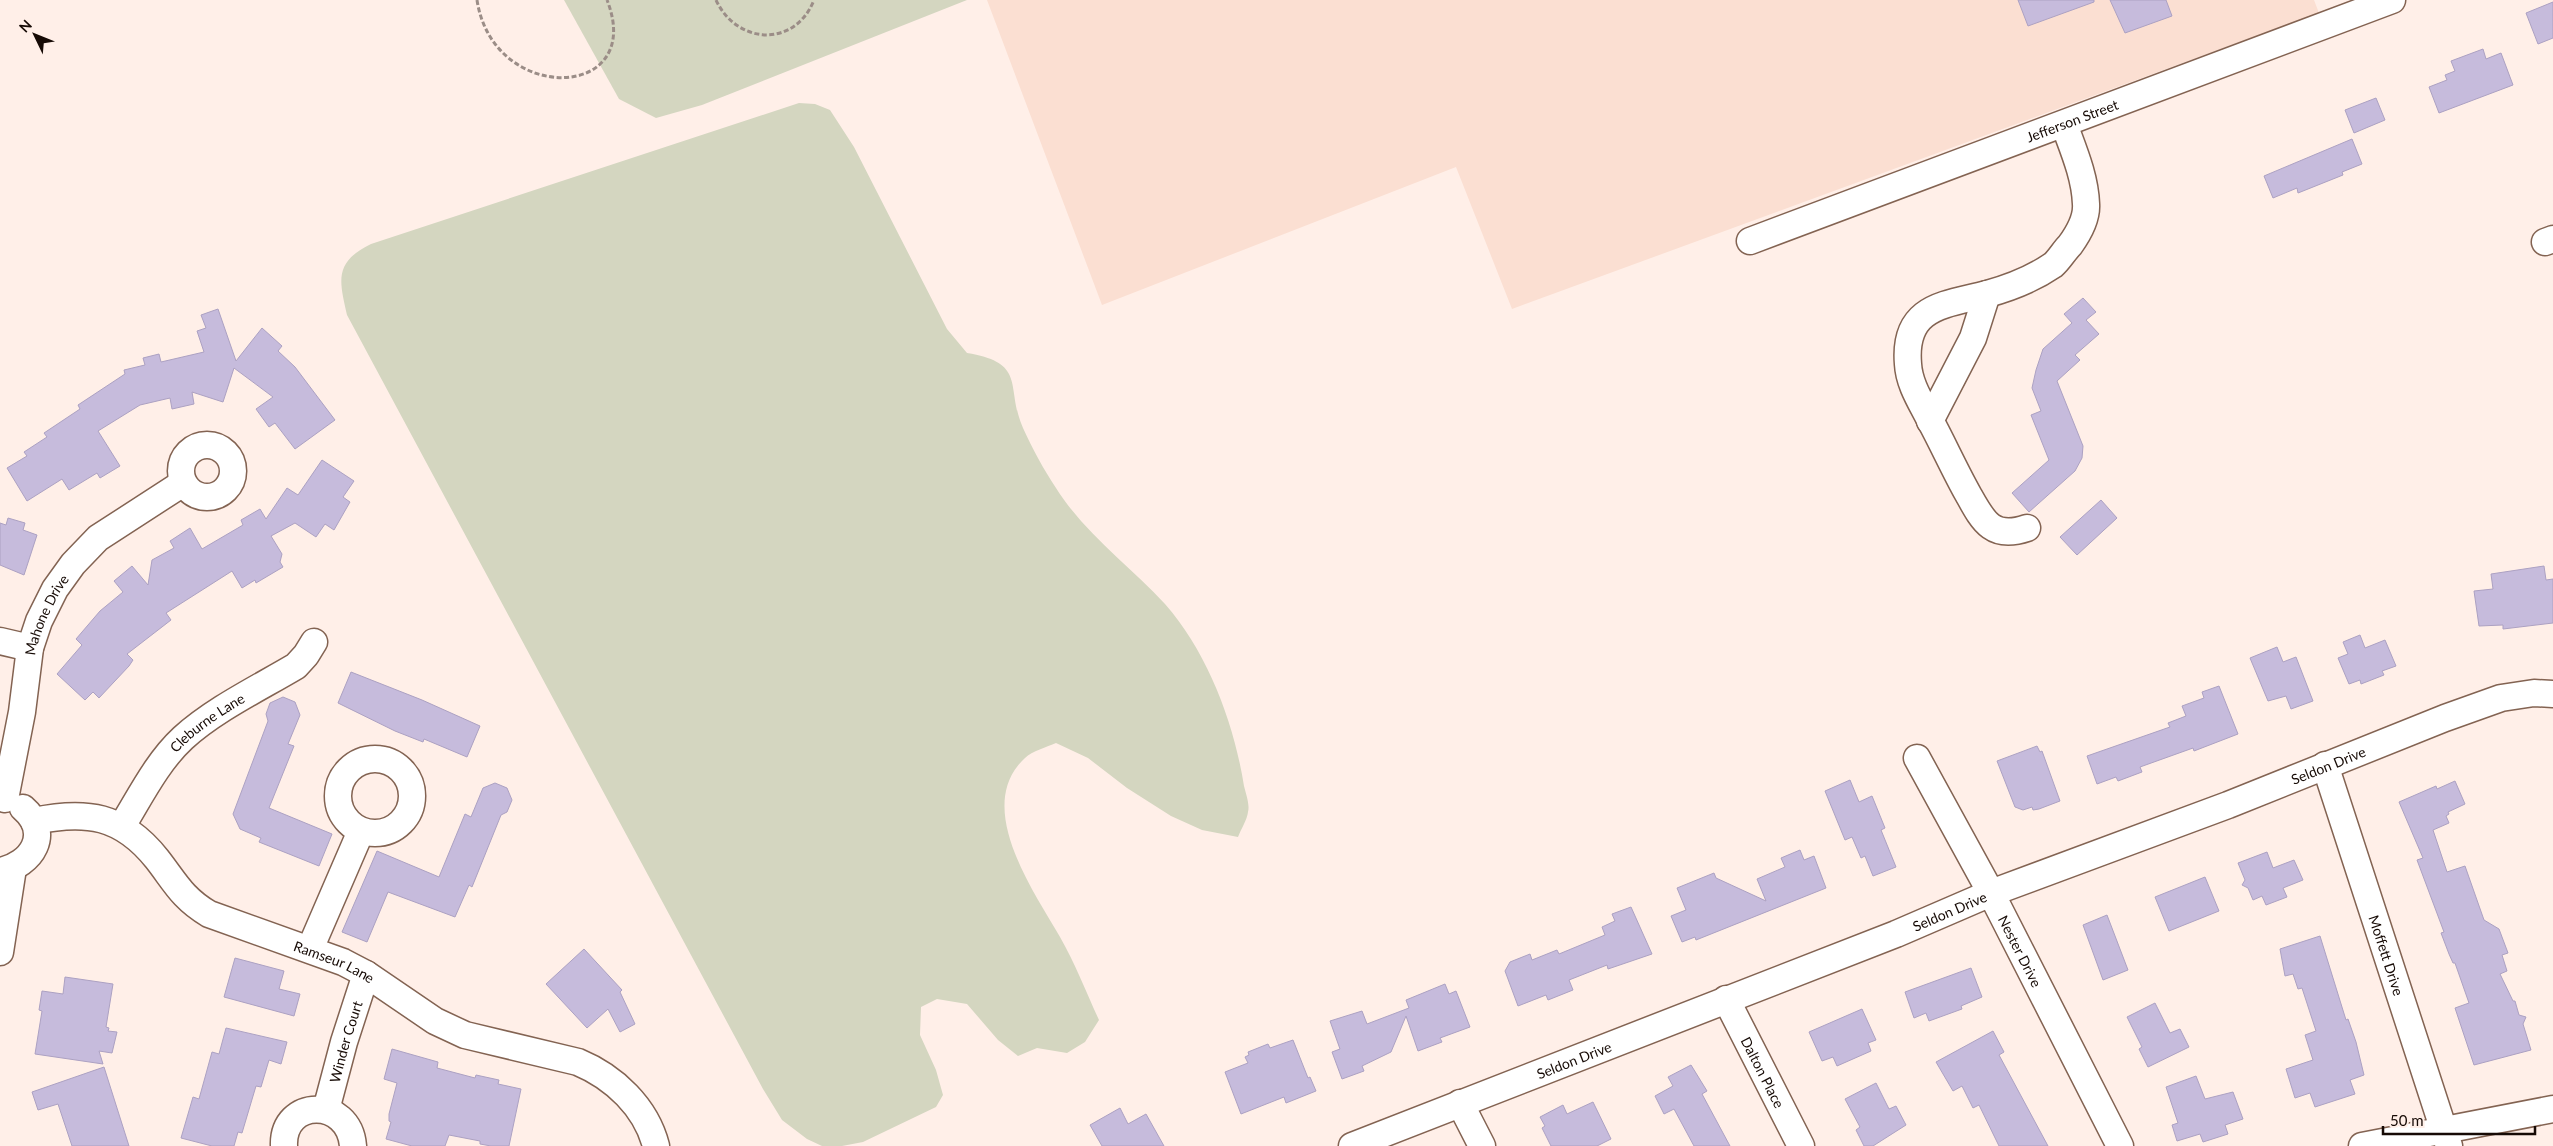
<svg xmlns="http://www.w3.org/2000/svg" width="2553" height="1146" viewBox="0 0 2553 1146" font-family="Lato,sans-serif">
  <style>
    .built { fill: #fbdfd2 }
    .green { fill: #d4d6c0 }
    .building { fill: #c6bbdc; stroke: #aca1c2 }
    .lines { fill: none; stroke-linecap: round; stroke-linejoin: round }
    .minor-casing { stroke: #836352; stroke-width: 29 }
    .path { stroke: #9b8d87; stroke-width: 3; stroke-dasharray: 5 2.5; stroke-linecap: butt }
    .minor { stroke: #fff; stroke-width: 26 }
    .labels { text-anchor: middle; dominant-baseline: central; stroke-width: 4; stroke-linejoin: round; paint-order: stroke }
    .street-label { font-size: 14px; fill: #160a05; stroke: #ffefe8 }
  </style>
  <rect width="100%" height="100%" fill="#ffefe8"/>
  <!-- built -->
  <polygon class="built" points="987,0 2314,0 2319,13 1512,309 1456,167 1102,305"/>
  <!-- green -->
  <g class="green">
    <polygon points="564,0 967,0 702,105 656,118 619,99"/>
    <path d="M799,103L815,104L830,110L854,147L947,329L967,353C1028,363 1005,387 1023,428C1032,448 1044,470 1056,488C1085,534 1129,565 1165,604C1208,653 1234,723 1244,786C1246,794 1250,805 1248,812C1247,820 1241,829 1238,837L1202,830L1171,816L1127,788L1088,758L1056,743C1047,747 1032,751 1025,758C973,806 1033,890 1060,937C1075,963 1086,992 1099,1020L1085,1042L1067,1053L1037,1048L1018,1056L998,1040L967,1004L937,999L921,1007L920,1035L936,1070L943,1095L936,1107L863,1142L842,1146H822L807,1139L782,1120L763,1089L347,315C339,280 334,262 371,244Z"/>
  </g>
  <!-- building -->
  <g class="building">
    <polygon points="2018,0 2094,0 2094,2 2028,26"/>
    <polygon points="2110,0 2166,0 2172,16 2125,33"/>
    <polygon points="2553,2 2553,38 2538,44 2526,13"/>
    <polygon points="2483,49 2486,59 2501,53 2513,85 2439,113 2429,87 2447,80 2445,75 2455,71 2451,61"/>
    <polygon points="2376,98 2385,120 2354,133 2345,110"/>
    <polygon points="2352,139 2362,164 2342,172 2343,175 2298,193 2297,188 2273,198 2264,176"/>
    <polygon points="2083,298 2096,312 2086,320 2099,334 2075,355 2080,360 2057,381 2083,446 2082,458 2075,471 2029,512 2012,493 2049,460 2031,415 2041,411 2032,388 2036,370 2043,349 2072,323 2064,314"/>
    <polygon points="218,309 236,361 262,328 282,346 278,351 295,367 335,420 295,449 275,423 269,427 256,409 273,397 234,368 223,402 192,392 194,404 172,409 170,398 140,405 98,431 120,466 100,478 97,473 69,490 62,479 27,501 7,468 27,456 24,452 47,437 44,433 80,409 78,405 125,374 124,370 145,365 143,358 159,354 161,362 204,352 197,331 206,328 201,315"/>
    <polygon points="322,460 354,481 343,497 350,502 334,530 325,524 316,537 295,523 271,536 282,554 280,562 283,567 256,583 255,580 242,588 232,571 166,613 171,620 127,654 133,660 129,666 99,698 93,692 85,700 57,674 82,645 76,639 100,611 123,592 114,581 132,566 148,585 152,560 174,548 170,541 190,528 202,549 243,525 241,520 260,509 266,519 287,488 298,495"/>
    <polygon points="2101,500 2117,518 2077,555 2060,537"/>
    <polygon points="8,518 25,523 23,530 37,535 24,575 0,565 0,523 6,525"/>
    <polygon points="2544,566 2546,580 2553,579 2553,623 2503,629 2503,625 2479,626 2474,591 2493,589 2491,574"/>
    <polygon points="2360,635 2365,648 2385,640 2396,666 2382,671 2384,675 2361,684 2360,680 2349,684 2338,658 2348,654 2343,642"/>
    <polygon points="2277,647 2283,662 2296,657 2313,701 2291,709 2286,696 2268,701 2250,658"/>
    <polygon points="351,672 422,700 480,726 467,757 424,739 423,742 395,731 338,703"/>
    <polygon points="2219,686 2238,734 2194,751 2193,748 2140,767 2142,772 2118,781 2116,777 2097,784 2087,756 2170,727 2168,723 2186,716 2182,706 2204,698 2202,692"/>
    <polygon points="283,697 295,702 300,715 288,744 294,746 269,808 332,834 319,866 259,842 261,838 240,829 233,814 268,721 266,714 270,703"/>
    <polygon points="2037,746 2040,752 2042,751 2060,801 2039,809 2033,810 2032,807 2023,810 2015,807 1997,761"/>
    <polygon points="1850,780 1859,802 1872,796 1885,828 1881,830 1896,867 1873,876 1865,856 1861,858 1852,837 1845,840 1825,791"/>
    <polygon points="2455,781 2465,804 2448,812 2449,814 2446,816 2449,823 2433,830 2447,872 2465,866 2484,920 2499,929 2508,953 2502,955 2507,971 2500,974 2513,1001 2515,1001 2519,1015 2526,1017 2523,1024 2531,1050 2474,1065 2455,1008 2469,1003 2455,963 2453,963 2449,954 2441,933 2444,932 2417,860 2423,858 2399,802 2436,786 2437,789"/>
    <polygon points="495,783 507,788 512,800 507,812 501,815 472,887 469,885 455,917 388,892 367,942 342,932 377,851 439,877 465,814 471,817 483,788"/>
    <polygon points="1800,850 1804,860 1814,856 1826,888 1696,940 1695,937 1682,942 1671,916 1686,910 1677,888 1714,873 1716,878 1766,901 1757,879 1785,867 1781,858"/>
    <polygon points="2267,852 2273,868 2294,860 2303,880 2283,888 2287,897 2266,905 2262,896 2253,900 2248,888 2242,885 2245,880 2238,863"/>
    <polygon points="2205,877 2219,911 2169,931 2155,897"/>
    <polygon points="1631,907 1652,954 1608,969 1607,965 1569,980 1573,990 1548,1000 1546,995 1518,1006 1505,971 1510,962 1530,954 1532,960 1557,950 1559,954 1605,935 1602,927 1615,921 1612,914"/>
    <polygon points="2107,915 2128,970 2103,980 2083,925"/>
    <polygon points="2320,936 2346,1020 2348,1019 2356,1042 2364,1075 2350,1080 2355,1094 2315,1107 2310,1093 2295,1098 2286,1069 2313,1060 2305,1035 2316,1031 2302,988 2298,989 2293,974 2285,976 2280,949"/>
    <polygon points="584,949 622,990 620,992 635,1024 620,1032 608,1009 587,1028 546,984"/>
    <polygon points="235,958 284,971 279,989 300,994 294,1016 224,997"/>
    <polygon points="1971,968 1982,997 1961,1006 1962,1009 1929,1021 1926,1013 1914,1018 1905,992"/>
    <polygon points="65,977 113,984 106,1027 109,1028 108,1031 117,1032 112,1053 99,1051 103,1064 35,1054 42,1011 39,1010 42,991 63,994"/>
    <polygon points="1445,984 1449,994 1456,991 1470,1027 1440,1038 1442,1042 1418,1051 1406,1016 1391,1052 1362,1066 1364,1071 1342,1079 1332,1052 1340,1049 1330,1021 1362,1011 1367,1024 1409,1008 1406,1000"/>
    <polygon points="2155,1003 2170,1033 2180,1029 2189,1047 2148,1067 2139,1049 2142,1047 2127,1017"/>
    <polygon points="1862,1009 1876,1040 1868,1043 1871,1051 1837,1066 1833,1057 1822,1061 1809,1032"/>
    <polygon points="226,1028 287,1042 281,1064 269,1060 261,1087 256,1086 242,1133 238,1132 234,1146 212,1146 181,1138 193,1097 199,1099 212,1052 219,1054"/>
    <polygon points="1993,1031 2004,1052 1999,1055 2048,1146 1999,1146 1979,1105 1973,1108 1962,1086 1953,1091 1936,1062"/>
    <polygon points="1293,1040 1308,1078 1310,1077 1316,1091 1286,1103 1284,1097 1241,1114 1225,1072 1248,1063 1245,1057 1249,1055 1248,1052 1268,1044 1270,1048"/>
    <polygon points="392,1049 438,1062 437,1068 475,1078 476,1075 499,1080 498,1084 521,1089 509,1146 491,1146 480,1144 480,1141 449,1135 445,1146 412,1146 386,1139 391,1122 389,1121 389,1114 397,1083 384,1079"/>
    <polygon points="1691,1065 1707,1091 1702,1094 1730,1146 1694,1146 1674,1109 1664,1114 1655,1096 1673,1086 1668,1077"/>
    <polygon points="104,1067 129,1146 72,1146 58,1104 38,1110 32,1092"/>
    <polygon points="2196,1076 2205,1099 2233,1092 2243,1119 2225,1125 2228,1134 2203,1142 2200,1134 2177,1141 2172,1125 2178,1123 2166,1087"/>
    <polygon points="1876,1083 1889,1109 1896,1106 1906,1125 1873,1146 1864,1146 1856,1130 1860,1127 1845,1099"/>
    <polygon points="1593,1102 1611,1139 1597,1146 1551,1146 1542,1128 1545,1126 1540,1117 1563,1105 1567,1114"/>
    <polygon points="1120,1108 1128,1124 1146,1114 1164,1146 1102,1146 1090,1125"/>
  </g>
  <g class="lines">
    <defs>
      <g id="minor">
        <path id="s1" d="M1750,241L2392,0"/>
        <polyline points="2545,242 2553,239"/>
        <polyline points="1930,421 1973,338 1987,294"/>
        <circle cx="207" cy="471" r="26"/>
        <path d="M2027,528C1992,540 1983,521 1968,494C1954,469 1943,444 1930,420C1921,402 1909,384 1908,364C1903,305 1946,305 1987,294C2009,288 2034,278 2053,265C2059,260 2064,251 2070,245C2078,234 2087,218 2086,204C2085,176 2073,149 2064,124"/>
        <polyline points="0,641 30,648"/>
        <path id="s2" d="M1917,758L1991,893L2120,1146"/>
        <circle cx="375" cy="796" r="37"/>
        <path id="s3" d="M2325,765L2449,1146"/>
        <path id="s4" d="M5,799L22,712L30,648L39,621L55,589L73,564L98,538L183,483"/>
        <path id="s5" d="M34,821C86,810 122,815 157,859C175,882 182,898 209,914L343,962L366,974L435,1021L465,1035L578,1062C614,1077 646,1107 656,1146"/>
        <path id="s6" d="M122,826C140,797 157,762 183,738C215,709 259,688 296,666L306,655L314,642"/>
        <path d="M0,871C32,865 52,833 23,808"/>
        <polyline points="310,949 361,831"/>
        <polyline points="0,952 13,868"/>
        <path id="s7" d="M1726,999L1801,1146"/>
        <polyline points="1460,1103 1482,1146"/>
        <path id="s8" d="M326,1110L344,1042L366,974"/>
        <path d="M284,1146C282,1098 349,1097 353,1146"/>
        <path id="s9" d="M1352,1146L1896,934L1991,893L2228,805L2445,718L2501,698L2534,693L2553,694"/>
        <polyline points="2362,1146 2553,1109"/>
      </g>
    </defs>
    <!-- minor casing -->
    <use href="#minor" class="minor-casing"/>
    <!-- path -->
    <g class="path">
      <path d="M477,0C493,106 647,101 607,0"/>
      <path d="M716,0C737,45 795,48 814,0"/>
    </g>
    <!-- minor -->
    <use href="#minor" class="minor"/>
  </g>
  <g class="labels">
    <!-- street labels -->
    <g class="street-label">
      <text stroke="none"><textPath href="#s1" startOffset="344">Jefferson Street</textPath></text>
      <text stroke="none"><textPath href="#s4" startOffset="190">Mahone Drive</textPath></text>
      <text stroke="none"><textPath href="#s6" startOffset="136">Cleburne Lane</textPath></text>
      <text stroke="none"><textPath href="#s9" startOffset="1048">Seldon Drive</textPath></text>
      <text stroke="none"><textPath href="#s9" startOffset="642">Seldon Drive</textPath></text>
      <text stroke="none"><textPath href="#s2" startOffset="219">Nester Drive</textPath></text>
      <text stroke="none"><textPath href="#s3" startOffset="200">Moffett Drive</textPath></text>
      <text stroke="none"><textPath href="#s5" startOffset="348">Ramseur Lane</textPath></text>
      <text stroke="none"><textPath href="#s8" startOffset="71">Winder Court</textPath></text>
      <text stroke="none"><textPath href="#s9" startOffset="238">Seldon Drive</textPath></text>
      <text stroke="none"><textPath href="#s7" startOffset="82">Dalton Place</textPath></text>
    </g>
  </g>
  <!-- north arrow -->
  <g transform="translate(35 35) rotate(313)" stroke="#ffefe8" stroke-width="4" paint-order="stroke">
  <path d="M0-4L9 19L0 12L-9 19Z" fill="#160a05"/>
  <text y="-8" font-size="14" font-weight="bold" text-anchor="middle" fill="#160a05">N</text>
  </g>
  <!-- scale -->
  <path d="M2383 1126v8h152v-8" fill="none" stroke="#160a05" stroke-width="2.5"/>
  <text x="2390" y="1126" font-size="15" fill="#160a05" stroke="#ffefe8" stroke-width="4" paint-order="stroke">50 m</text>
</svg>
